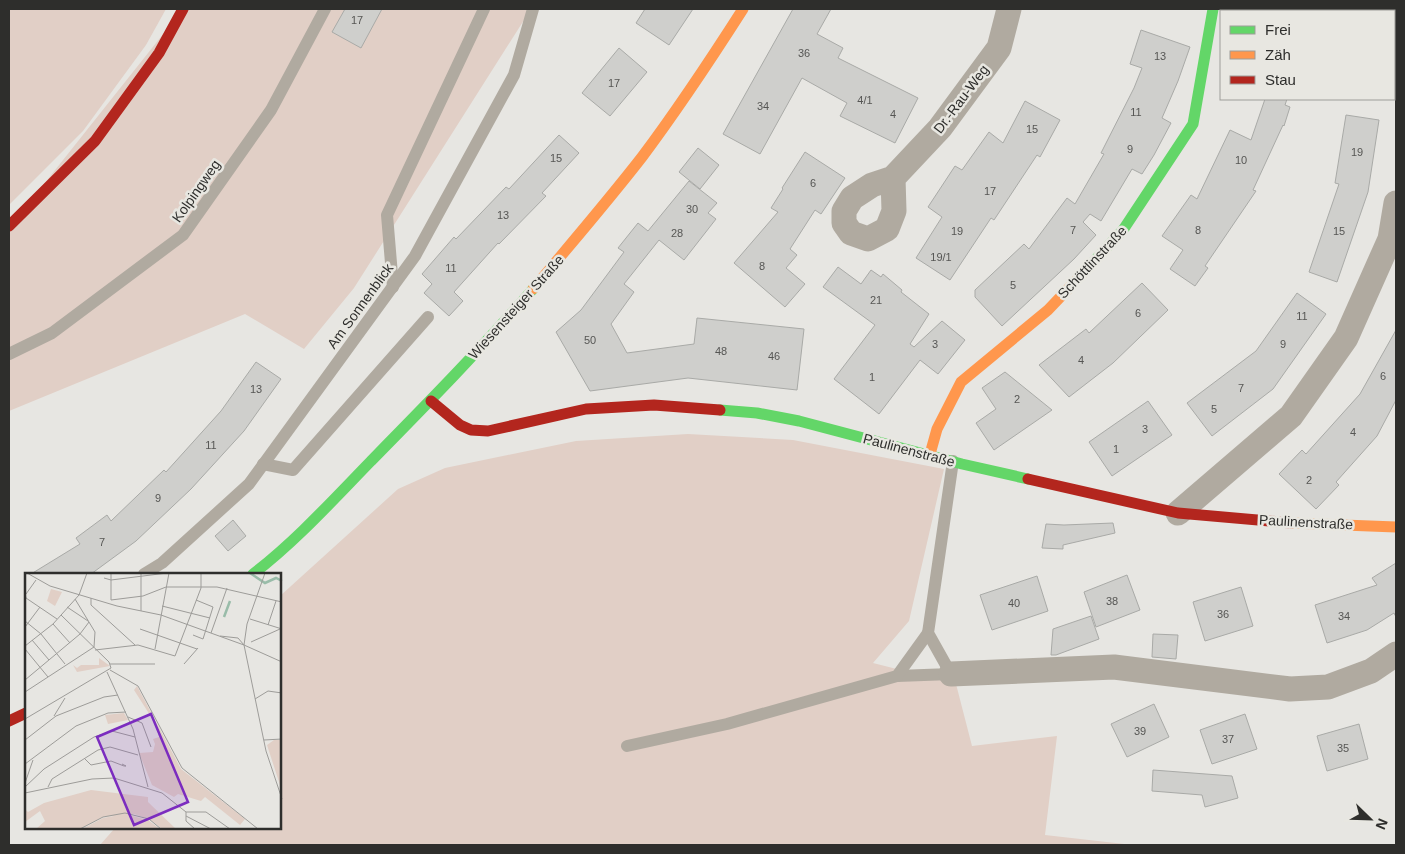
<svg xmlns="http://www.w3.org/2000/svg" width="1405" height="854" viewBox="0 0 1405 854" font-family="Helvetica,sans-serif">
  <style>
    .green { fill: #e1cfc6 }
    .building { fill: #cfcfcc; stroke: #a9aaa7 }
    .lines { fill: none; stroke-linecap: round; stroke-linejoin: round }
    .lane { stroke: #b0aaa0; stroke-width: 12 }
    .street { stroke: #b0aaa0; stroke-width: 25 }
    .fast { stroke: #63d668; stroke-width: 11 }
    .slow { stroke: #ff974d; stroke-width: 11 }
    .jam { stroke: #b3261e; stroke-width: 11 }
    .labels { text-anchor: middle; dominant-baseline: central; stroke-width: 5; stroke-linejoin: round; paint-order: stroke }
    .number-label { font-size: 11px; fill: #565654 }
    .street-label { font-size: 14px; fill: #2e2e2c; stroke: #e8e7e1 }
    .inset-river { fill: none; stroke: #99bca9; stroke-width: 2.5 }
    .inset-road { fill: none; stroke: #9d9c99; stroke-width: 1 }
    .view { fill: #7b2cbf; fill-opacity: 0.15; stroke: #7b2cbf; stroke-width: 2.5 }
    .inset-edge { fill: none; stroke: #2e2e2c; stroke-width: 2.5 }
  </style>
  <rect width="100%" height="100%" fill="#e7e6e2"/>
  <!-- green -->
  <g class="green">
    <polygon points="9,9 166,9 146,45 83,131 9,205"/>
    <polygon points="183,9 531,9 354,288 304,349 245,314 9,411 9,228"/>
    <polygon points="688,434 793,440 944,469 909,621 873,663 956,684 972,746 1057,736 1045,835 1133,845 100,845 115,828 280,828 280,596 398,489 445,468 576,441"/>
  </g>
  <!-- building -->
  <g class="building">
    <polygon points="345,9 382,9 361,48 332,32"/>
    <polygon points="645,9 693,9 669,45 636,23"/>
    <polygon points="793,9 831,9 817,34 843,48 838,58 918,98 895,143 840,116 847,103 802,78 760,154 723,134"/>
    <polygon points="1141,30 1190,47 1178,81 1162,118 1171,123 1154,155 1142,174 1132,169 1101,221 1090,214 1083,222 1096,235 1074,259 1002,326 975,297 975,290 1024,244 1029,249 1067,198 1075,204 1104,154 1101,153 1134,88 1142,68 1130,64"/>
    <polygon points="619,48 647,72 610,116 582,93"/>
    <polygon points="1265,99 1287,99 1285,105 1290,107 1284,126 1283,125 1253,190 1256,191 1205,266 1208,268 1195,286 1170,269 1183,250 1162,236 1191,195 1197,199 1230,130 1251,140"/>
    <polygon points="1025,101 1060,120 1040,157 1037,155 994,220 991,218 950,280 916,258 942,217 928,207 955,166 962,170 989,132 1003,143"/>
    <polygon points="1346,115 1379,120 1368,192 1337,282 1309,272 1339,184 1335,183"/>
    <polygon points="559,135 579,153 542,193 546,196 499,244 498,243 454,292 463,301 449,316 424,293 432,284 422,274 454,237 456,239 506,187 509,189"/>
    <polygon points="698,148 719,165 700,189 679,172"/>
    <polygon points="805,152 845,178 821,214 815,210 790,249 797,255 786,268 805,284 785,307 734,263 778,212 771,208 783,189 782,188"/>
    <polygon points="689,181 717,203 708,213 716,219 684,260 659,240 624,284 634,292 611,324 627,353 694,344 697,318 804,329 797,390 688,378 590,391 556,332 581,310 624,252 618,248 638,223 648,231"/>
    <polygon points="838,267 861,284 871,270 881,277 883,274 902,290 901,292 929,314 910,344 914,347 942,321 965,340 938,374 920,360 879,414 834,379 875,325 823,287"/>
    <polygon points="1142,283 1168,310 1113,363 1069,397 1039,365 1086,329 1089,333"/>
    <polygon points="1297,293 1326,314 1273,389 1212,436 1187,403 1256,351"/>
    <polygon points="1396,330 1396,400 1377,436 1336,482 1339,485 1316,509 1279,474 1302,450 1306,454 1360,394"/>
    <polygon points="256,362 281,379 244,431 191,489 136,541 91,574 31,574 80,544 76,538 107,515 111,521 164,470 166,472 221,411"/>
    <polygon points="1005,372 1052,410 994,450 976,423 996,409 982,388"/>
    <polygon points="1148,401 1172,435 1112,476 1089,442"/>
    <polygon points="233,520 246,536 228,551 215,536"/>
    <polygon points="1113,523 1115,533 1063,545 1063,549 1042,548 1046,524 1064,525"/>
    <polygon points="1396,563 1396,617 1394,613 1367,630 1327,643 1315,605 1377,585 1372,578"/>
    <polygon points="1127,575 1140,610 1096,627 1084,592"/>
    <polygon points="1037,576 1048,611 992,630 980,595"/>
    <polygon points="1241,587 1253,626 1205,641 1193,602"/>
    <polygon points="1091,616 1099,639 1056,655 1051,655 1053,629"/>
    <polygon points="1153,634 1178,635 1176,659 1152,657"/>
    <polygon points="1154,704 1169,737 1127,757 1111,724"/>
    <polygon points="1245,714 1257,749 1212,764 1200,730"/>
    <polygon points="1359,724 1368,759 1327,771 1317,736"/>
    <polygon points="1153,770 1232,776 1238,798 1205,807 1202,795 1152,791"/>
  </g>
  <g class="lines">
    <!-- lane -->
    <g class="lane">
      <polyline points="393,287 387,215 484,9"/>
      <polyline points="9,354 52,333 183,235 271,110 325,9"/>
      <polyline points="263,464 293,470 428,317"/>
      <polyline points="144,574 162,563 249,484 415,256 514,75 533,9"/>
      <polyline points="897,676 951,674 928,633 953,461"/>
      <polyline points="627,746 727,724 897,676 928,633"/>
    </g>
    <!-- street -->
    <g class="street">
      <polyline points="893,178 894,211 887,229 868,239 851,233 844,223 844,211 852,198 872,185 893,178 940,128 999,48 1009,9"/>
      <polyline points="1178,513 1291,416 1346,338 1390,239 1396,203"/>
      <polyline points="951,674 1114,667 1290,689 1328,687 1371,671 1396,654"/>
    </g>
    <!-- fast -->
    <g class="fast">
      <polyline points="1087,269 1123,230 1193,124 1213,9"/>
      <polyline points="720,410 757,413 799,421 962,464 1028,479"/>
      <path d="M253,574C296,541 333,500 371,461C426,405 482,348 533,289"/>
    </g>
    <!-- slow -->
    <g class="slow">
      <path d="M533,289C570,245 607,202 642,157C678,109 711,59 743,9"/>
      <polyline points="930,454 937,429 961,382 1048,310 1087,269"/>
      <polyline points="1291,523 1396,527"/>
    </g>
    <!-- jam -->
    <g class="jam">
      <polyline points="9,226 95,141 159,53 183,9"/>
      <polyline points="431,401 460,425 471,430 488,431 586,409 654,405 720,410"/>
      <polyline points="1028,479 1178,513 1291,523"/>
      <polyline points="9,721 26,713"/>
    </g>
  </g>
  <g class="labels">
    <!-- number labels -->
    <g class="number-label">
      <text x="357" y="20">17</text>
      <text x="804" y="53">36</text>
      <text x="1160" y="56">13</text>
      <text x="614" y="83">17</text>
      <text x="865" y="100">4/1</text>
      <text x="763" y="106">34</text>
      <text x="1136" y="112">11</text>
      <text x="893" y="114">4</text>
      <text x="1032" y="129">15</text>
      <text x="1130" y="149">9</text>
      <text x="1357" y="152">19</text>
      <text x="556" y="158">15</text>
      <text x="1241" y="160">10</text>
      <text x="813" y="183">6</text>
      <text x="990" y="191">17</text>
      <text x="692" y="209">30</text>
      <text x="503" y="215">13</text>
      <text x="1073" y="230">7</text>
      <text x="1198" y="230">8</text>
      <text x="957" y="231">19</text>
      <text x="1339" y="231">15</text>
      <text x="677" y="233">28</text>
      <text x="941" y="257">19/1</text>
      <text x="762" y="266">8</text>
      <text x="451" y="268">11</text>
      <text x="1013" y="285">5</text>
      <text x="876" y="300">21</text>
      <text x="1138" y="313">6</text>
      <text x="1302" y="316">11</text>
      <text x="590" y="340">50</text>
      <text x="935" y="344">3</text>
      <text x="1283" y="344">9</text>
      <text x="721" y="351">48</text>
      <text x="774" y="356">46</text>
      <text x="1081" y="360">4</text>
      <text x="1383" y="376">6</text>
      <text x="872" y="377">1</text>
      <text x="1241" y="388">7</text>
      <text x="256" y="389">13</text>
      <text x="1017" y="399">2</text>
      <text x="1214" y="409">5</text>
      <text x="1145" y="429">3</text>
      <text x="1353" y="432">4</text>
      <text x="211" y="445">11</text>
      <text x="1116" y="449">1</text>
      <text x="1309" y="480">2</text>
      <text x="158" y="498">9</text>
      <text x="102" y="542">7</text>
      <text x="1112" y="601">38</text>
      <text x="1014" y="603">40</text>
      <text x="1223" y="614">36</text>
      <text x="1344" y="616">34</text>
      <text x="1140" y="731">39</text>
      <text x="1228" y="739">37</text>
      <text x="1343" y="748">35</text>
    </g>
    <!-- street labels -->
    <g class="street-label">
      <text transform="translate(961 99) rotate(-53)">Dr.-Rau-Weg</text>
      <text transform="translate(196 191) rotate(-55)">Kolpingweg</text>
      <text transform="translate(1092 262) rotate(-47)">Schöttlinstraße</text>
      <text transform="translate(360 306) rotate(-54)">Am Sonnenblick</text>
      <text transform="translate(516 307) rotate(-48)">Wiesensteiger Straße</text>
      <text transform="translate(909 450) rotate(15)">Paulinenstraße</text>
      <text transform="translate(1306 522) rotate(3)">Paulinenstraße</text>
    </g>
  </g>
  <!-- overview -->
  <g transform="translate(25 573)">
    <rect width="256" height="256" fill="#e7e6e2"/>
    <path d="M26,16L37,19L30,33L22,28ZM74,85L85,93L52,99L48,92L52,95L56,92H74ZM112,113L156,196L220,246L215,252L180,224L176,228L153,221L149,224L127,212L114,180L128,179L130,171L128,166L134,164L130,150L109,117ZM99,140L103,147L83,151L80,142ZM249,167H256L255,212L242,172ZM66,217L123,224V229L151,256H137L124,246L109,241L78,244L55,256H11L20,248L15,238L0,249V236L3,239L19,230ZM100,241L123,247L135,256H57L78,245Z" fill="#e1cfc6"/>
    <path class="inset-river" d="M225,0L240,10L251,5L257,8M199,44L205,28"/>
    <path class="inset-road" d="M2,0L25,13L92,33L136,42L219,72M86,0V27L118,23L141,14H192L257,29M116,0V38M240,0L222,51L219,72L257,89M79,5L86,7L142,0M0,21L1,25L32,46M1,21L11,7M54,22L62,0M66,25V32L110,72M137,33L185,45M42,34L63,48M225,46L257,56M0,48L16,61L40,91M28,51L45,70M243,52L251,28M0,54L15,34M115,56L172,76M186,60L202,15M168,62L178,66L188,34L171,27M195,63L213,65L219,72L241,178L257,226M7,67L24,87M226,69L255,56M0,73L28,51L54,22M0,76L23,104M130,76L144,0M70,77L113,72L150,83L176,15V0M85,91H130M159,91L173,75M85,97L113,113L157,195L233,256M82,99L108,156L123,214M0,107L55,61L64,49M0,119L69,74L70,59L50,26M230,126L243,118L257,120M29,143L40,125M103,144L117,150L126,174M0,146L86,95L84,89L36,42M0,167L31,143L79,124L93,122M239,167L257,166M59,185L66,192L86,188L99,193H101L97,191M0,191L51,153L83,140L101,139M0,210L8,187M0,214L19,196L69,164L87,158L110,164M23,214L27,206L73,177L85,174L113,182M0,220L67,206L89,205L137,220L161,239M161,239H181L205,256M161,239V248L170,256M161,243L186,256M55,256L78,244L100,240L124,246L136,256"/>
    <path class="view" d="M126,141L163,229L109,252L72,164Z"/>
    <rect width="256" height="256" class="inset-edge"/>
  </g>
  <!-- border -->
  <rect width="1405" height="854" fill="none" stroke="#2e2e2c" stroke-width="20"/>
  <!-- legend -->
  <rect x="1220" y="10" width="175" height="90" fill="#e8e7e1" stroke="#9e9d99"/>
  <rect x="1230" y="26" width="25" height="8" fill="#63d668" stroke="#9e9d99"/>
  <text x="1265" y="35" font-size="15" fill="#2e2e2c">Frei</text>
  <rect x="1230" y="51" width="25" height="8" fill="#ff974d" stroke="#9e9d99"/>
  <text x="1265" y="60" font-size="15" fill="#2e2e2c">Zäh</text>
  <rect x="1230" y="76" width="25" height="8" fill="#b3261e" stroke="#9e9d99"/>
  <text x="1265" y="85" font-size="15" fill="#2e2e2c">Stau</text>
  <!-- north arrow -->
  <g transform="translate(1370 819) rotate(113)" stroke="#e8e7e1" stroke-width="4" paint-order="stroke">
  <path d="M0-4L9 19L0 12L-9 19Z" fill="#2e2e2c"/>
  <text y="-8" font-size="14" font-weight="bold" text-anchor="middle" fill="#2e2e2c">N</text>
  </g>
</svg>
